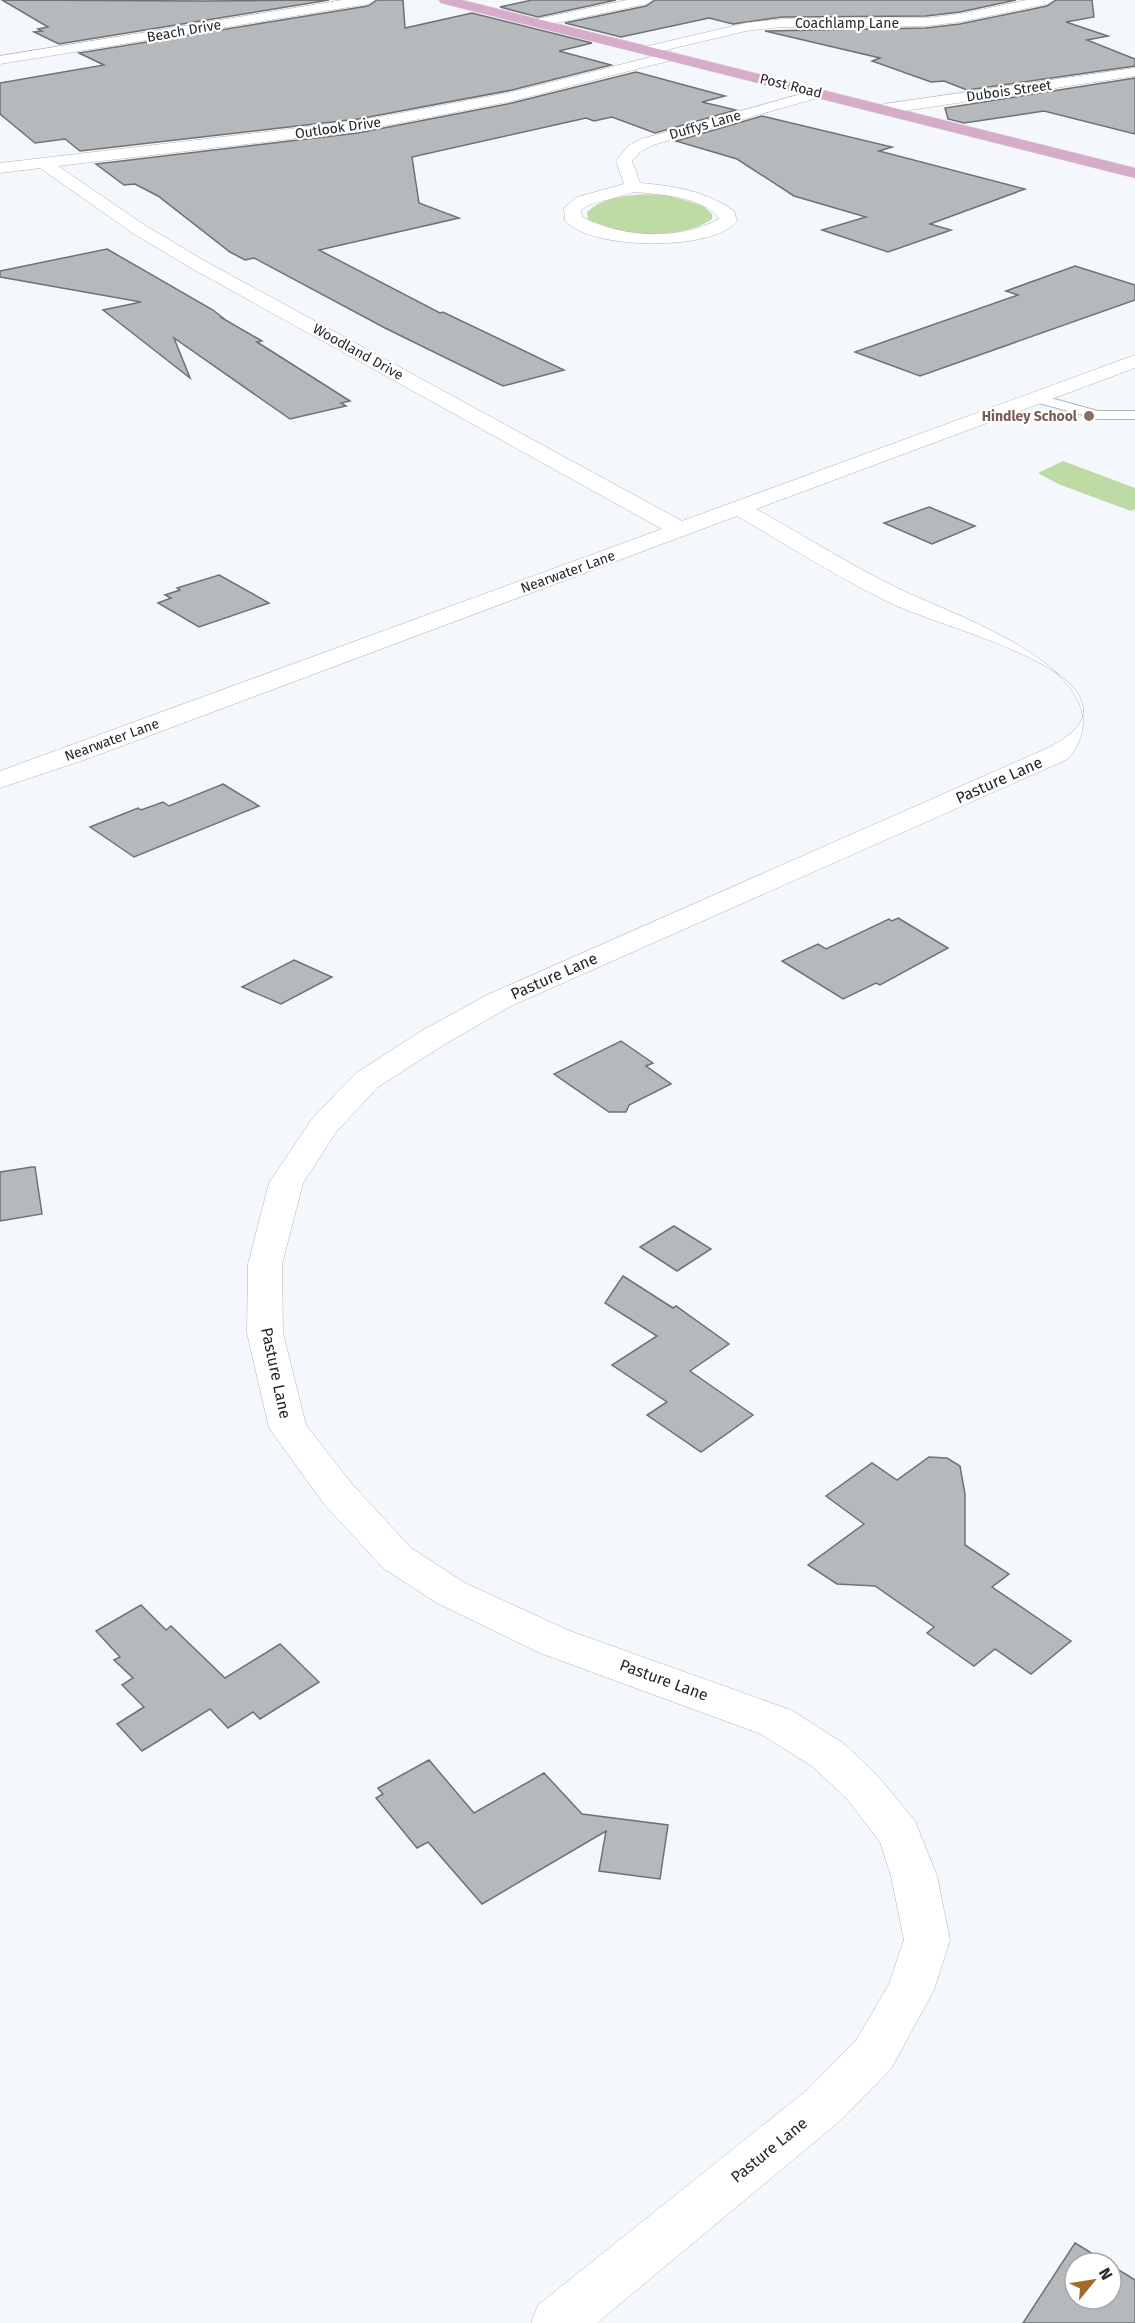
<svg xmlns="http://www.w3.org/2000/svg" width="1135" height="2323" viewBox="0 0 1135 2323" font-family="'Fira Sans',sans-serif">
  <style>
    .green { fill: #bedba5 }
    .building { fill: #b5b9bc; stroke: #6f7275; stroke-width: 1.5 }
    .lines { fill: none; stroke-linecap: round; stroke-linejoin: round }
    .service-casing { stroke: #b0b4b7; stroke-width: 2 }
    .minor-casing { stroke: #b0b4b7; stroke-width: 1 }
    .primary-casing { stroke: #d3d4d4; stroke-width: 1 }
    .service { fill: #fff; fill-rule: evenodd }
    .minor { fill: #fff; fill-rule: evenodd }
    .primary { fill: #d6acc8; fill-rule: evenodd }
    .education-dot { fill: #8d6e63; stroke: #fff; stroke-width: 2 }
    .labels { text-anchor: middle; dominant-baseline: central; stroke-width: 4.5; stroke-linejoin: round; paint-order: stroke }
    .far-street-label { font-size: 14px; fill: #252728; stroke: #fff }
    .far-education-label { font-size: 14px; font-weight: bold; fill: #785e54; stroke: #fff; text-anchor: end }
    .street-label { font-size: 16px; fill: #252728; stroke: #fff }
  </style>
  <rect width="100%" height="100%" fill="#f4f8fc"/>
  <!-- green -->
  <g class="green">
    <path d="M665,194L703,206L712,214V219C684,240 615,238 588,219L587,212C609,193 637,195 665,194Z"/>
    <polygon points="1063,461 1135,488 1135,509 1131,511 1058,484 1038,473"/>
  </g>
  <!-- building -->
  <g class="building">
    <polygon points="2,0 205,1 329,0 59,44 34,32 42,31 38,29 48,27"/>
    <polygon points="377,0 403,0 405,28 472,13 592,43 559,51 611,65 512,90 358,119 80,151 65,139 35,143 0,114 0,83 104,65 79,53 368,6"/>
    <polygon points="532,0 616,0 538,17 500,7"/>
    <polygon points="655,0 1016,0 960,12 926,16 782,17 733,24 709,18 621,37 565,23 646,6"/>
    <polygon points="1056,0 1092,0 1094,17 1066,22 1108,36 1087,40 1135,59 1135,66 967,90 944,81 931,82 872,61 880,58 765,31 926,28 960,24 1047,6"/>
    <polygon points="636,72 725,96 702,102 736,110 655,133 612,117 594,121 586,118 412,157 419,203 459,218 319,250 440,313 443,312 564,370 503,386 385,328 254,258 245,260 230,252 158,196 135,184 124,185 96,164 358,133 512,103"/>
    <polygon points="1135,78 1135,134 1044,111 964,123 948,119 945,108"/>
    <polygon points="762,116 892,147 879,151 1025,189 930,224 951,230 888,252 822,230 866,217 794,196 737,159 676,141"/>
    <polygon points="107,249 213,310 223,318 222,318 262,341 257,342 350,401 341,403 346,406 290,419 174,338 190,378 103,310 141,302 0,277 0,271"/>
    <polygon points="1075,266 1135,285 1135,300 920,376 855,352 1018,295 1006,291"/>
    <polygon points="929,507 975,526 932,544 884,523"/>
    <polygon points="219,575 269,603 199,627 158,603 171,598 165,595 180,590 177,588"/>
    <polygon points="223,784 259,806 134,857 90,827 138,808 141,810 163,802 169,806"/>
    <polygon points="898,918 948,948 880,985 876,983 843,999 782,961 818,944 826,949 889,919 892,921"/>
    <polygon points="294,960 332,977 281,1004 242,987"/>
    <polygon points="621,1041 653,1063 646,1066 671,1084 629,1105 626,1112 609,1112 554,1074"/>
    <polygon points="32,1167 35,1167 42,1214 0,1221 0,1172"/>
    <polygon points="674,1226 711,1249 677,1271 640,1247"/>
    <polygon points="623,1276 673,1308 676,1306 729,1344 690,1371 753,1415 701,1452 647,1415 667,1402 612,1365 657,1336 605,1303"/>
    <polygon points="929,1457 947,1458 960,1466 965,1494 965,1545 1009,1574 992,1587 1071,1641 1031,1674 995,1649 974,1666 927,1633 934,1627 875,1586 837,1584 808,1565 864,1524 826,1496 872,1463 897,1480"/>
    <polygon points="141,1605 166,1630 171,1626 225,1678 280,1644 319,1682 260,1719 253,1712 228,1728 210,1709 142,1751 117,1724 144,1707 122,1685 133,1678 114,1660 120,1657 96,1631"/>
    <polygon points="429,1760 474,1813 544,1773 582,1814 668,1825 660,1879 599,1871 606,1831 482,1904 428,1842 417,1848 376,1798 383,1794 378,1788"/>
    <polygon points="1075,2243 1108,2263 1075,2263 1075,2299 1111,2299 1111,2265 1135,2280 1135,2323 1023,2323"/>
  </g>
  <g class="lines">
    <defs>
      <polygon id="service" points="1036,394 1098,411 1135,411 1135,419 1098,419 1031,401 1029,398"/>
      <g id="minor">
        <polygon points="343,0 375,0 368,4 0,64 0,56"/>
        <polygon points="627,0 653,0 646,4 537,27 530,23 537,19"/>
        <polygon points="1027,0 1054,0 1047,4 960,22 926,26 782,27 746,31 649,54 642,50 644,47 746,23 782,19 926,18 960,14"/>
        <path d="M671,52L676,53L678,56L676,59L512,101L358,131L58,166L146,226L203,260L682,521L1135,355V368L756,509C807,537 856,569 908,593C960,617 1135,677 1068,759L511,1006L445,1044L378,1087L336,1132L303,1183L282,1264L283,1333L306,1425L352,1484L411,1548L465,1583L570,1631L791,1710L843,1743L877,1775L915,1821L937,1876L950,1940L934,1990L891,2069L841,2120L597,2323H531L538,2305L807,2090L857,2039L889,1984L904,1940L891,1876L880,1842L847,1799L813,1767L761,1734L540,1653L437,1603L383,1568L324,1504L269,1428L247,1333L248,1264L269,1183L312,1119L356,1073L423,1030L489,994L1050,747C1067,737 1091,724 1081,700C1064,655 932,624 888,602C836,576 787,545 737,516L87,759L0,788V771L662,529L191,268L134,234L40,168L0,173V163L358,121L512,92Z"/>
        <polygon points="1135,68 1135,76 884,114 876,109 884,104"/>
        <path d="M819,89L826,93L824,96L653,145L640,152L632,161L640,183C674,186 706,191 734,211L737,221C714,252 587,250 565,220L564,208L577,197L624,184L616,161L628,146L641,139ZM634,192C658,194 706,197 719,219C679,241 623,238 582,217L581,210L589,205Z"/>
      </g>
      <polygon id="primary" points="439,0 462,0 1135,168 1135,178 441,3"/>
    </defs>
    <!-- service casing -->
    <use href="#service" class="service-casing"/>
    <!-- minor casing -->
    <use href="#minor" class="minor-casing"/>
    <!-- primary casing -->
    <use href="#primary" class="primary-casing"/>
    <!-- service -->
    <use href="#service" class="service"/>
    <!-- minor -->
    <use href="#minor" class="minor"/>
    <!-- primary -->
    <use href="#primary" class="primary"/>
  </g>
  <!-- markers -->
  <circle class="education-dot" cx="1089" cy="416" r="6"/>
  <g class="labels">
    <!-- far-street labels -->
    <g class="far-street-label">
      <text x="847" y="23">Coachlamp Lane</text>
      <text transform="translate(184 31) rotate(-10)">Beach Drive</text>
      <text transform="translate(791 86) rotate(14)">Post Road</text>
      <text transform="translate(1009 91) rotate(-8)">Dubois Street</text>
      <text transform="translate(705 125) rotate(-16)">Duffys Lane</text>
      <text transform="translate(338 128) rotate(-8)">Outlook Drive</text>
      <text transform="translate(358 352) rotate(29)">Woodland Drive</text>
      <text transform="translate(568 572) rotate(-20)">Nearwater Lane</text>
      <text transform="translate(112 740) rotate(-20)">Nearwater Lane</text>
    </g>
    <!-- far-education labels -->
    <g class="far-education-label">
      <text x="1077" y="416">Hindley School</text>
    </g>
    <!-- street labels -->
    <g class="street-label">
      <text transform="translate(999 780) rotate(-24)">Pasture Lane</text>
      <text transform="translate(554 976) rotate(-24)">Pasture Lane</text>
      <text transform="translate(276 1373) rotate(78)">Pasture Lane</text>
      <text transform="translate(664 1680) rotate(20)">Pasture Lane</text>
      <text transform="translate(769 2150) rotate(-39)">Pasture Lane</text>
    </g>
  </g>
  <!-- north arrow -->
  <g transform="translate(1093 2281) rotate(60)"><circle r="28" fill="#ffffff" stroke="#a8a9a9" stroke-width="1.5"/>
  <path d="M0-4.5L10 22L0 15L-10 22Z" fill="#a36b28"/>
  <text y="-9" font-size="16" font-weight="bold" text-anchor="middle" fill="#252728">N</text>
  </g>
</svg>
